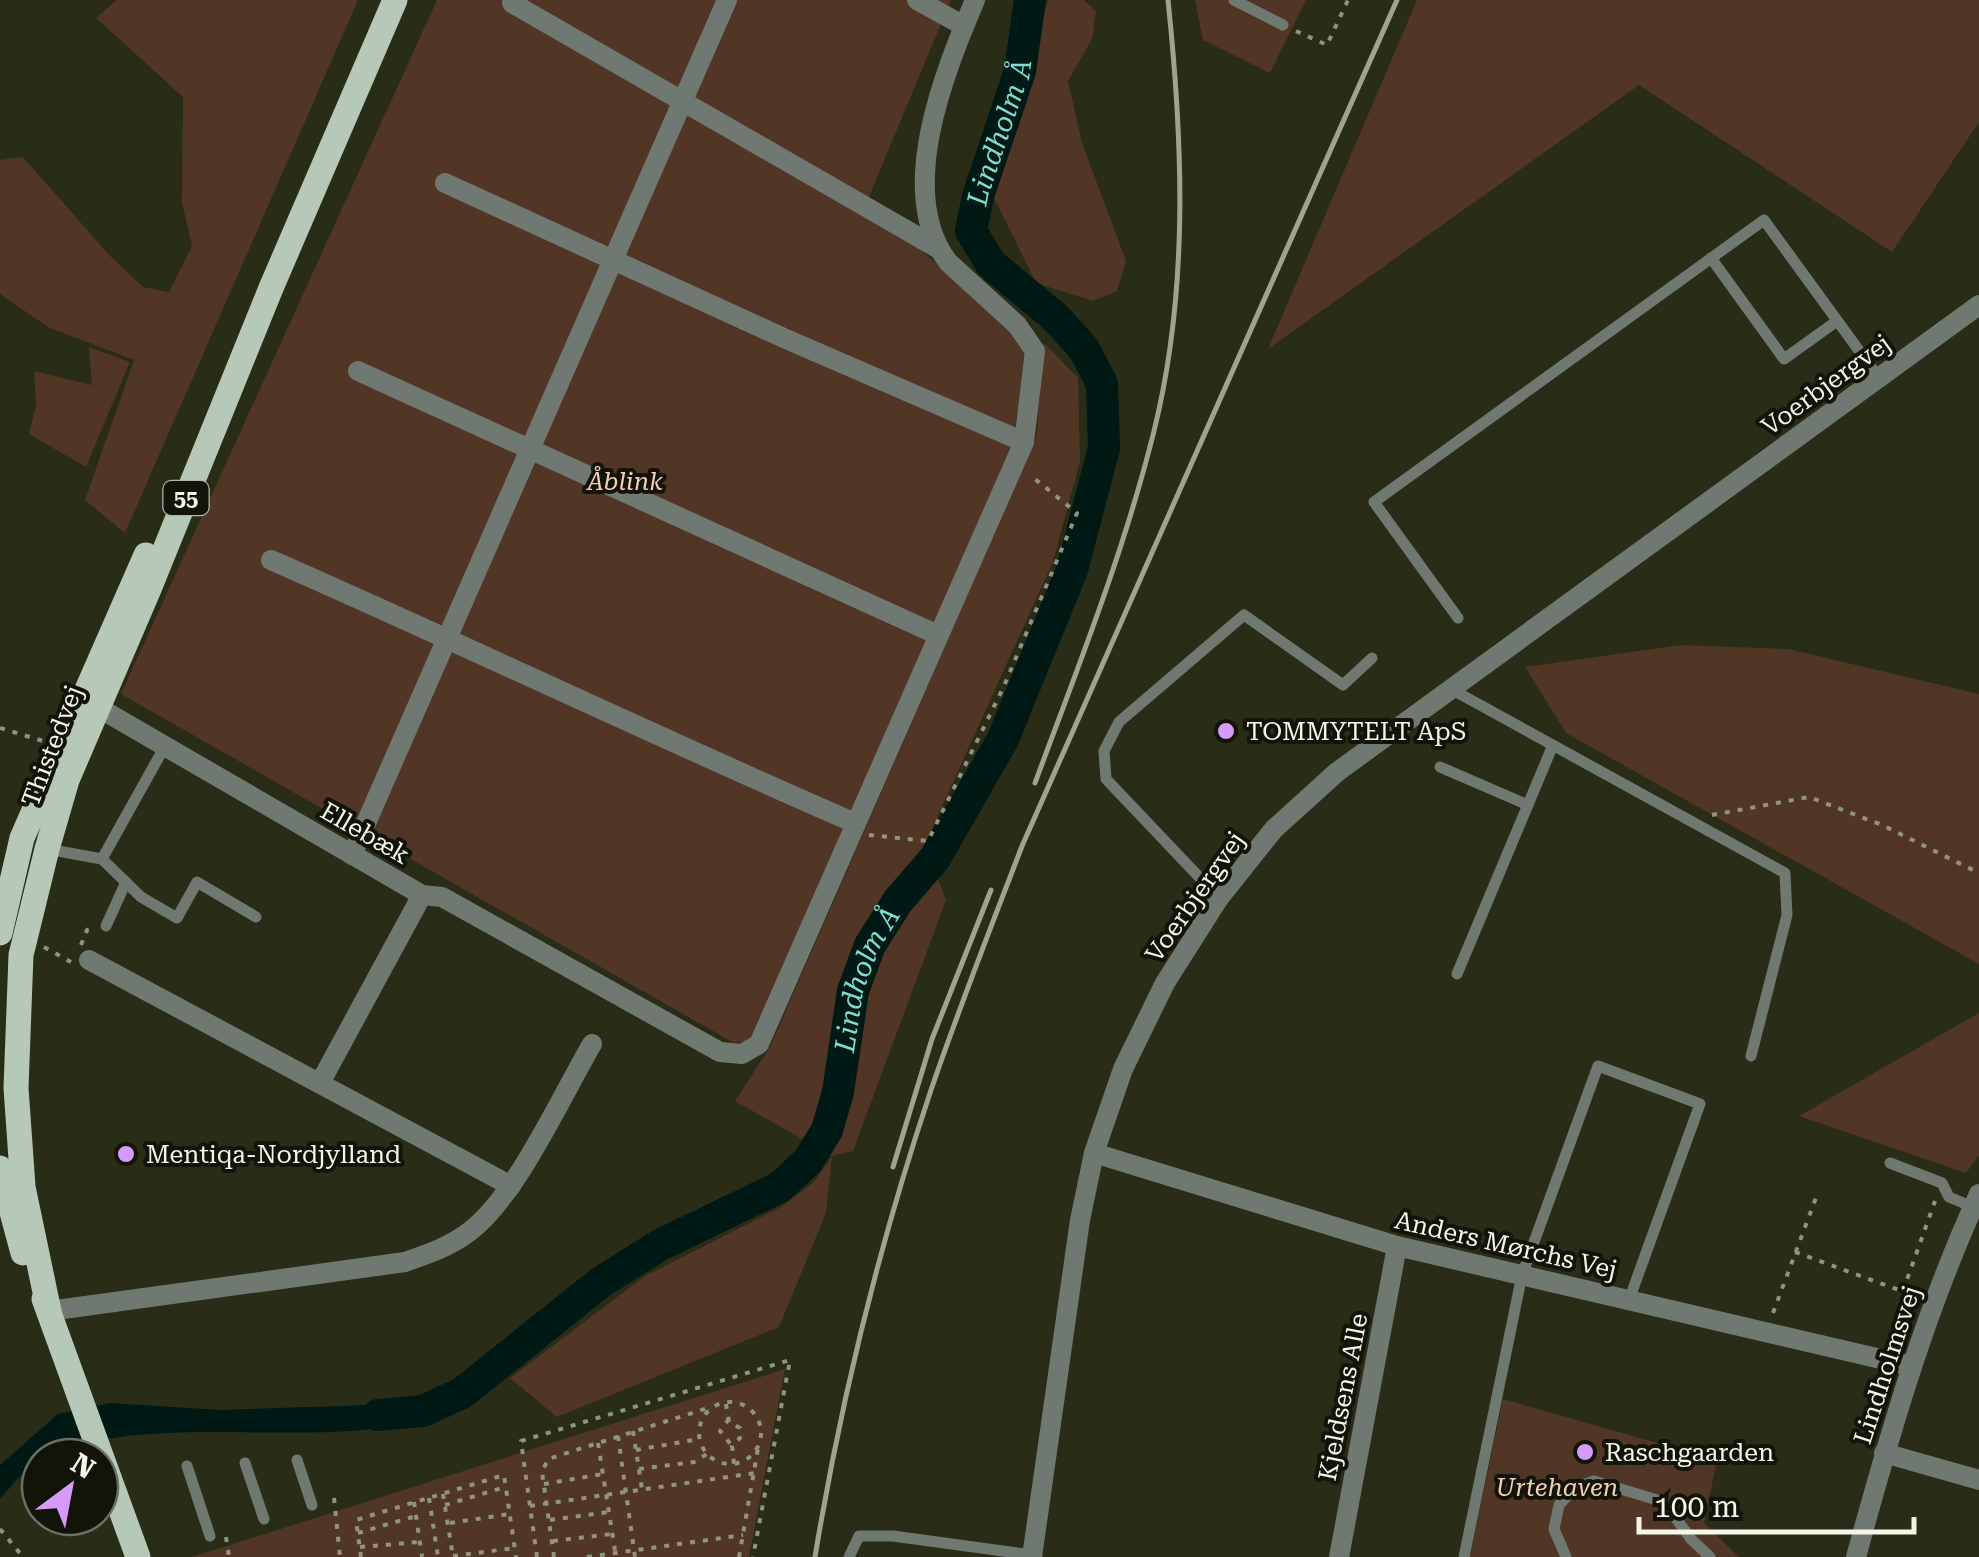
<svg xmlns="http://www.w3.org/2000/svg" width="1979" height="1557" viewBox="0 0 1979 1557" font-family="'Roboto Serif',serif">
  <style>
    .green { fill: #523625 }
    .water { fill: #001915 }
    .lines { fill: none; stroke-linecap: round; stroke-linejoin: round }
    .river { stroke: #001915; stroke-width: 32 }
    .path { stroke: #919481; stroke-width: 4; stroke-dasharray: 5 8; stroke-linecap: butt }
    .service { stroke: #707971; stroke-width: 11 }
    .minor { stroke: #707971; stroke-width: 20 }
    .tertiary { stroke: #707971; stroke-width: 20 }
    .primary { stroke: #b6c9b8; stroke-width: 25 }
    .rail { stroke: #a0a391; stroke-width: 5 }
    .poi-dot { fill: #d69bfa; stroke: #12140a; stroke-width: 4 }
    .labels { text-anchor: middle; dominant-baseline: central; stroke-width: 8; stroke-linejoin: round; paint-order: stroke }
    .shield { fill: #12140a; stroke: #b0b3a5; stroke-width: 2.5 }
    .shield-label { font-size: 22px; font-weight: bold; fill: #f4f7e8 }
    .street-label { font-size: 25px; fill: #f4f7e8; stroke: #12140a }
    .park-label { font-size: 25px; font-style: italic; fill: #f6cdb6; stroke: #12140a }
    .poi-label { font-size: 25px; fill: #f4f7e8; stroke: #12140a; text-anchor: start }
    .water-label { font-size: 28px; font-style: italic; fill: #7fddcd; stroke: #12140a }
  </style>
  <rect width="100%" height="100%" fill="#292c16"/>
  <!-- green -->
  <g class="green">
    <polygon points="117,0 358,0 125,533 85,500 134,360 48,327 0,294 0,160 23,157 110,256 143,287 169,292 192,246 182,203 183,97 96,18"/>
    <polygon points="437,0 951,0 863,211 903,234 1027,344 1012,449 751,1041 734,1043 121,694"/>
    <polygon points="1048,0 1084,0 1096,11 1092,39 1068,81 1082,143 1126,261 1117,291 1093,301 1036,283 992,194"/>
    <polygon points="1195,0 1306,0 1270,73 1203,40"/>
    <polygon points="1417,0 1979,0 1979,122 1892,252 1639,85 1268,349"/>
    <polygon points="1044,343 1078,378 1080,461 1053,562 925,844 946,900 853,1151 832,1156 826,1213 779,1327 557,1417 510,1378 645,1276 781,1207 813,1183 832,1156 735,1101 770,1047 1036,438"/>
    <polygon points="89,347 130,362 86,467 29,434 36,405 34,371 92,385"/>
    <polygon points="1681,645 1788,649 1979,694 1979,964 1566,733 1525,667"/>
    <polygon points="1979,1013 1979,1155 1966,1173 1799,1116"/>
    <polygon points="785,1369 749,1557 191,1557 227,1546"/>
    <polygon points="1503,1399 1717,1460 1704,1523 1739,1557 1470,1557"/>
  </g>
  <!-- water -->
  <path class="water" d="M110,1403L220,1410L401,1404L423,1411L430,1419C323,1446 209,1421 101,1440C87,1443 69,1444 56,1449C33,1457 16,1481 0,1499V1465L58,1414Z"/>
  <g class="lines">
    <!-- river -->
    <path class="river" id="s1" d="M378,1415L423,1411L462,1393L601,1282L660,1245L780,1187L808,1161L827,1130L838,1092L853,991L870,945L898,901L935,858L1003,739L1072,570L1104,448L1102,384L1084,349L1055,317L991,264L971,231L978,196L1020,71L1030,0"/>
    <!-- path -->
    <g class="path">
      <polyline points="1296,31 1327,45 1348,0"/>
      <polyline points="0,728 43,741"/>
      <polyline points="1712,815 1809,797 1882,825 1979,873"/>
      <polyline points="869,835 928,841 1004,686 1077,513 1030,475"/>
      <polyline points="81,945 87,930 91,929"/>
      <polyline points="44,947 71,962"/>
      <polyline points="1795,1252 1918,1297"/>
      <polyline points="1903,1291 1935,1201"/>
      <polyline points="1773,1313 1817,1195"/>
      <circle cx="730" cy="1433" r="31"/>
      <polyline points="726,1404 729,1422 740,1428 740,1438 732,1446 734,1464"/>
      <polyline points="729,1419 720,1431 732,1446"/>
      <polyline points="633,1431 642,1489"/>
      <polyline points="618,1436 635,1557"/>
      <polyline points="598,1443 616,1557"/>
      <polyline points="636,1450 699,1439"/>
      <polyline points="639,1469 694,1462 707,1454"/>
      <polyline points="544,1484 603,1474"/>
      <polyline points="443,1494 453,1557"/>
      <polyline points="334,1498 340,1557"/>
      <polyline points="429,1498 438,1557"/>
      <polyline points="414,1502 422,1557"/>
      <polyline points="445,1505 505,1487"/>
      <polyline points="530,1506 755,1473"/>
      <polyline points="550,1520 609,1512"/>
      <polyline points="450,1523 510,1514"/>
      <polyline points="0,1529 23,1557"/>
      <polyline points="358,1533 416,1516"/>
      <polyline points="226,1537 229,1557"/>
      <polyline points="553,1541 612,1534"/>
      <polyline points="360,1547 419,1542"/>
      <polyline points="453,1556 515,1548"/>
      <polyline points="361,1557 356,1520 504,1475 516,1557"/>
      <polyline points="537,1557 521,1441 790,1360 753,1557"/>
      <polyline points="554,1557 542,1472 548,1459 711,1407"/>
      <polyline points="587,1557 743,1535"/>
      <polyline points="739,1557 758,1448"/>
    </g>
    <!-- service -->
    <g class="service">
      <polyline points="1234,0 1283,25"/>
      <polyline points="1711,258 1784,359 1837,321"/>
      <polyline points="1458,618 1374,502 1764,220 1879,378"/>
      <polyline points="1451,689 1785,873 1787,915 1751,1056"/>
      <polyline points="1440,767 1528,805"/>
      <polyline points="47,849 102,859 165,746"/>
      <polyline points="102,859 141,897 177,918 197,882 256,917"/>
      <polyline points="1219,898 1106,779 1104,751 1119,722 1244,615 1343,685 1372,658"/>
      <polyline points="106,926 126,882"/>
      <polyline points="1457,974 1553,745"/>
      <polyline points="1890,1163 1942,1183 1949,1197 1973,1207"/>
      <polyline points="297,1460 312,1505"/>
      <polyline points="245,1463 264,1519"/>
      <polyline points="187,1466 210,1536"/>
      <polyline points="849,1557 859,1536 893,1536 1032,1555"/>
      <polyline points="1464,1557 1522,1275 1598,1066 1700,1104 1629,1300"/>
      <polyline points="1566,1557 1554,1529 1559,1505 1574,1488 1594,1481 1664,1502 1691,1539 1710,1557"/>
    </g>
    <!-- minor -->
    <g class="minor">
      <polyline points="917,0 964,26"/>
      <polyline points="512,3 939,249"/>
      <polyline points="445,183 786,339 1024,442"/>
      <polyline points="358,371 938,635"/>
      <path d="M271,560C467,646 659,738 855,823"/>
      <path d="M87,701L422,895L442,897L720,1052L742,1054L759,1044L1024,442L1035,351L1017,325L948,262C895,192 945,71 975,0"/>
      <polyline points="352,855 727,0"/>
      <polyline points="89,960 511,1186"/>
      <polyline points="320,1083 422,895"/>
      <polyline points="1094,1153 1397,1246 1911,1366"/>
      <path d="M49,1311L405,1262C428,1254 449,1247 469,1232C516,1197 561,1097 592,1044"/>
      <polyline points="1884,1453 1979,1480"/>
      <polyline points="1339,1557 1397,1246"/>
      <path d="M1856,1557C1890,1433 1925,1311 1979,1194"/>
    </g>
    <!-- tertiary -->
    <polyline class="tertiary" points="1032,1557 1080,1220 1094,1153 1123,1069 1165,983 1219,898 1274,829 1337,772 1979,305"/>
    <!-- primary -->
    <g class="primary">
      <polyline points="0,933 22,838 146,555"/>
      <polyline points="0,1168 23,1253"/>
      <polyline points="44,1299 138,1557"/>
      <polyline points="49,1311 23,1187 16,1088 21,955 47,849 67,780 149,589 271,288 395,0"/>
    </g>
    <!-- rail -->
    <g class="rail">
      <path d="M1035,783C1078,667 1124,552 1154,431C1189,290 1183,143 1168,0"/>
      <polyline points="893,1167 932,1039 991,890"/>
      <path d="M815,1557C841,1399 880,1242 931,1090C959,1008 991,927 1022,846L1397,0"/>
    </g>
  </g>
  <!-- markers -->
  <g class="poi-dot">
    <circle cx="1226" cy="731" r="10"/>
    <circle cx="126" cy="1154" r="10"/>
    <circle cx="1585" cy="1452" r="10"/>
  </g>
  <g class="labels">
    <!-- shield labels -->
    <rect class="shield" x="163.5" y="481" width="45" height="34" rx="8"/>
    <g class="shield-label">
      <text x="186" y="498">55</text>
    </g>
    <!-- street labels -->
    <g class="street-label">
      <text transform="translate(1826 385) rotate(-36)">Voerbjergvej</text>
      <text transform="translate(52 746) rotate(-69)">Thistedvej</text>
      <text transform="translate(365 833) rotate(30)">Ellebæk</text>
      <text transform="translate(1195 897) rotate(-55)">Voerbjergvej</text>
      <text transform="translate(1506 1245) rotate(13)">Anders Mørchs Vej</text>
      <text transform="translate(1887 1365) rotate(-72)">Lindholmsvej</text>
      <text transform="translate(1343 1397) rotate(-79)">Kjeldsens Alle</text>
    </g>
    <!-- park labels -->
    <g class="park-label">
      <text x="625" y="481">Åblink</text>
      <text x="1557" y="1487">Urtehaven</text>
    </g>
    <!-- poi labels -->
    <g class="poi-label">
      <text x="1246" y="731">TOMMYTELT ApS</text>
      <text x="146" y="1154">Mentiqa-Nordjylland</text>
      <text x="1605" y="1452">Raschgaarden</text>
    </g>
    <!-- water labels -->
    <g class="water-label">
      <text stroke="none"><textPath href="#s1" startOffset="1660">Lindholm Å</textPath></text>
      <text stroke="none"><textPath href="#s1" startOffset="700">Lindholm Å</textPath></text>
    </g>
  </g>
  <!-- north arrow -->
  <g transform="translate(70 1487) rotate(32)"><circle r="48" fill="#12140a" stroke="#6c6f63" stroke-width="2.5"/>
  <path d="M0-8L18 38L0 25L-18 38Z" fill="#d69bfa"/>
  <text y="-15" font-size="28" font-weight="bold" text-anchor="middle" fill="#f4f7e8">N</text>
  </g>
  <!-- scale -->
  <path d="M1639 1517v15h275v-15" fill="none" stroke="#f4f7e8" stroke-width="5"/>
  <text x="1654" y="1517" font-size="30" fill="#f4f7e8" stroke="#12140a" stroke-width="8" paint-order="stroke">100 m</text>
</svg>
